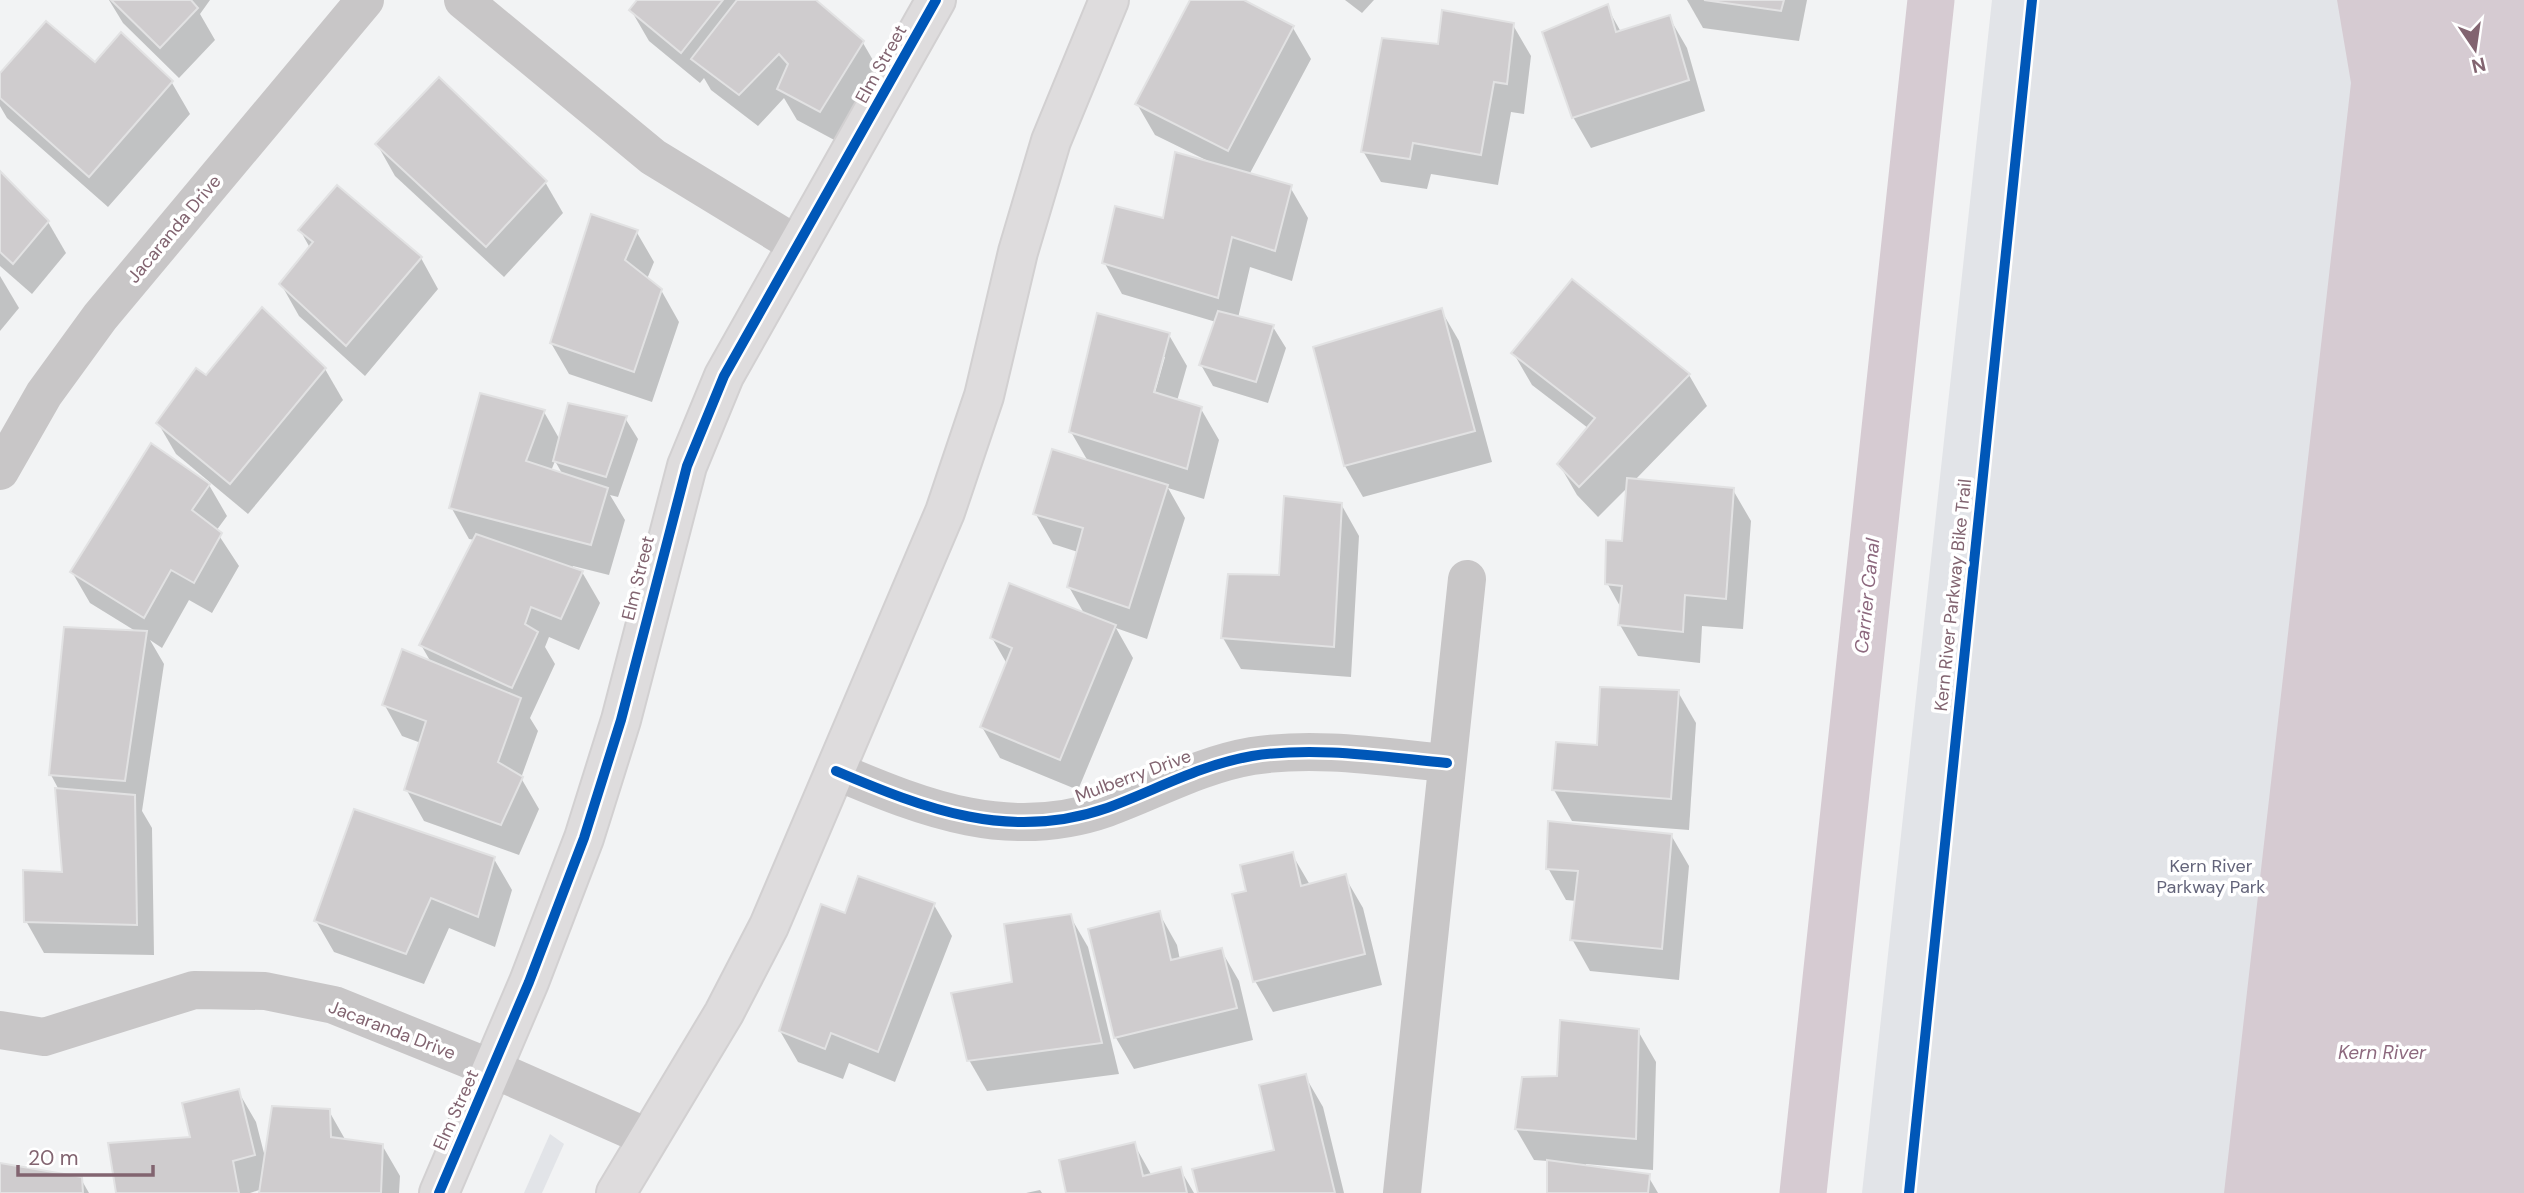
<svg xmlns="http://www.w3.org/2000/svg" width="2524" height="1193" viewBox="0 0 2524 1193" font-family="'DM Sans',sans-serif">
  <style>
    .green { fill: #e2e4e8 }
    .water { fill: #d6cbd2 }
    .shadow { fill: #0003; fill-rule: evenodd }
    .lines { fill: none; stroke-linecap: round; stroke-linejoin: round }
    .canal { stroke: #d6cbd2; stroke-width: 47 }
    .building { fill: #cfccce; stroke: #e2e2e3; stroke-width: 2 }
    .secondary-casing { stroke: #d2d0d1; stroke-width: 42 }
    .street { stroke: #c8c6c7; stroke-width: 38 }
    .secondary { stroke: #dedcdd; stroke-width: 38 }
    .cycleway-casing { stroke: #fff; stroke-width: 15 }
    .cycleway { stroke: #0057b8; stroke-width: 10 }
    .labels { text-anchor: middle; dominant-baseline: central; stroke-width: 7; stroke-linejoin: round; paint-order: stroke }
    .street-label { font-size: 18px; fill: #826470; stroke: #fff }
    .park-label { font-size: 18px; fill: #63647a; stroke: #fff }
    .water-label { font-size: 19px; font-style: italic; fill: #8d697e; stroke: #fff }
  </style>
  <rect width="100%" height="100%" fill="#f2f3f4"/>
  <!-- green -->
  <g class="green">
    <polygon points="1992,0 2524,0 2524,1193 1862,1193"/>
    <polygon points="550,1134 564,1144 542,1193 524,1193"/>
  </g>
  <!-- water -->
  <polygon class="water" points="2337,0 2524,0 2524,1193 2224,1193 2351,83"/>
  <!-- shadow -->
  <g class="shadow">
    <polygon points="109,0 210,0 200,14 215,40 179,78 123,23"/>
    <polygon points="639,0 813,0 863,43 881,74 838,142 797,120 784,98 758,126 711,90 704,78 700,83 649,41 631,10"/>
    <polygon points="1192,0 1241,0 1293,28 1311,59 1249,175 1290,187 1308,218 1292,281 1250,267 1238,318 1273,327 1286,348 1268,403 1213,386 1201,365 1216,322 1122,294 1104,262 1164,220 1208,161 1155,135 1137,104"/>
    <polygon points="1345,0 1374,0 1362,13"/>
    <polygon points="1687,0 1807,0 1799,41 1703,28"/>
    <polygon points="1607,7 1621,32 1669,17 1687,48 1705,111 1591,148 1573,117"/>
    <polygon points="1513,25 1531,56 1524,114 1511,112 1498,185 1431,174 1427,189 1381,182 1363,151 1440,46"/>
    <polygon points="121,34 172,83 190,114 108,207 7,118 0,106 0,75 95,65"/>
    <polygon points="377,144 545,182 563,213 504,277 395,176"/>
    <polygon points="0,173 48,222 66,253 32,294 0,266"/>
    <polygon points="300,230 421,258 438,289 365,376 299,316 281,284 310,248"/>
    <polygon points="636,231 654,262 647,279 661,290 679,322 652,402 569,374 551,343"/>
    <polygon points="0,276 19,308 0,331"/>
    <polygon points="1572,281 1689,375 1707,406 1634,481 1733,490 1751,521 1743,629 1702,626 1700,663 1638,656 1620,625 1621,608 1607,583 1623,543 1628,487 1598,517 1577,495 1559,464 1588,428 1532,385 1514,354"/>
    <polygon points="1441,310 1459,341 1492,462 1363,497 1345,466 1315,348"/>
    <path d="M1169,335L1187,366L1177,401L1201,409L1219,440L1204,499L1168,488L1185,518L1147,639L1116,628L1133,658L1078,790L1000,758L982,727L1007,664L992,638L1085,615L1069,587L1078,552L1053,544L1035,513L1089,463L1071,432ZM1162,357H1165L1153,400H1150Z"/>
    <polygon points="325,369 343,400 248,514 176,454 158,423 206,378"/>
    <path d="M544,412L560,440L625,418L638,439L618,497L610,495L625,520L609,575L573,566L572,569L582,572L600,603L579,650L549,637L545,647L555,664L530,718L538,731L521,778L539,809L519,855L424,821L406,789L421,743L402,736L384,704L432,664L421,645L475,540L469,539L451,507ZM555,461L563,475L551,471Z"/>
    <polygon points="209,485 227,516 216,531 239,566 212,613 189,600 162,648 150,640 164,664 142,811 152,828 154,955 44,953 26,921 64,873 59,790 51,775 137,632 90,603 72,572"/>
    <polygon points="1341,504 1359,536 1351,677 1241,669 1223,638 1281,576"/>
    <polygon points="1678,692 1696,723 1689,830 1572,821 1554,790 1598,747"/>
    <polygon points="1671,835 1689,866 1679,980 1590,971 1572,939 1577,901 1566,900 1548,868"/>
    <polygon points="1292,854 1310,885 1345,877 1363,908 1382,985 1273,1012 1255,981 1248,892"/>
    <polygon points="494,859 512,890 495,947 449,928 424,984 334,952 316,921"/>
    <polygon points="934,905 952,936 895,1082 849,1063 843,1079 798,1062 780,1031 846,915"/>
    <polygon points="1159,913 1177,945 1180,960 1221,950 1239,981 1253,1040 1134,1069 1116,1038 1090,930"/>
    <polygon points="1070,916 1088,947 1119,1074 987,1091 969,1060 1014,984"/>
    <polygon points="1638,1031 1656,1062 1653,1170 1586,1164 1586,1167 1648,1176 1658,1193 1548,1193 1548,1161 1534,1160 1516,1129 1523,1078 1558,1078"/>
    <polygon points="1305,1076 1323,1107 1344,1193 1200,1193 1276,1151"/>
    <polygon points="238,1091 256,1122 266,1161 329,1111 346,1141 382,1145 400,1176 399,1193 261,1193 262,1189 250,1193 118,1193 192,1138"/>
    <polygon points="1134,1144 1152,1176 1180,1169 1194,1193 1068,1193"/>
    <polygon points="0,1165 81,1179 89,1193 0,1193"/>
    <polygon points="1040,1190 1042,1193 1026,1193"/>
  </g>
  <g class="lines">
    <!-- canal -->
    <polyline class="canal" points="1803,1193 1931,0"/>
  </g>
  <!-- building -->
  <g class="building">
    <polygon points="111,0 191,0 198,8 160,48"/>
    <polygon points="637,0 723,0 681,53 629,10"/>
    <polygon points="737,0 816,0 864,41 820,112 777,89 788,64 779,54 739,95 691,59"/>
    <polygon points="1190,0 1244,0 1294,26 1228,151 1135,104"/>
    <polygon points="1704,0 1784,0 1781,11"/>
    <polygon points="1608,4 1616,32 1670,15 1689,80 1572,118 1542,32"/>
    <polygon points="1442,10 1514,23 1507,84 1494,82 1481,155 1413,143 1410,159 1361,152 1382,38 1438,44"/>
    <polygon points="46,21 95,62 121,32 173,81 89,177 0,98 0,73"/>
    <polygon points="439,77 547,181 486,247 375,144"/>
    <polygon points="1175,152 1292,185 1275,251 1232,237 1218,298 1102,263 1115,206 1163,218"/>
    <polygon points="0,171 49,221 13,264 0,252"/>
    <polygon points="337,185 422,257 346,346 279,284 313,242 298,230"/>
    <polygon points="591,214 638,230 625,260 662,289 634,372 550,343"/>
    <polygon points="1572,279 1690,374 1579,487 1557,464 1595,418 1511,353"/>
    <polygon points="262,307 326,368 230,484 156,423 196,368 206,375"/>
    <polygon points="1442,308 1475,431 1344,466 1313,347"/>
    <polygon points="1218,311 1274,325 1256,382 1199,365"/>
    <polygon points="1097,313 1170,333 1154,392 1202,407 1187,469 1069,432"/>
    <polygon points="480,393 545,410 526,461 608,488 591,545 449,508"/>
    <polygon points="568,403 627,416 606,477 553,461"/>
    <polygon points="151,443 210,484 192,510 222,533 194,583 171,570 144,618 70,572"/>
    <polygon points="1052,449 1168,485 1129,608 1067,587 1083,528 1033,514"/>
    <polygon points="1627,478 1734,488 1726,599 1685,595 1683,632 1618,625 1622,586 1605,584 1606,540 1622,541"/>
    <polygon points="1284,496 1342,503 1334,647 1221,638 1228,574 1279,575"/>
    <polygon points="476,534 583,571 561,619 531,607 525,624 538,632 512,688 419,645"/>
    <polygon points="1009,583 1116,625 1060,760 980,727 1012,648 990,638"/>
    <polygon points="64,627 147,631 125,781 49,775"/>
    <polygon points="402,649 521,698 498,762 523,777 501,825 404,790 426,721 382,705"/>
    <polygon points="1600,687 1679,690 1671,799 1552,790 1556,742 1597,745"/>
    <polygon points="55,788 135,795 137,925 24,922 23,870 62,872"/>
    <polygon points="354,809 495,857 478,917 431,898 406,954 314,921"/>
    <polygon points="1548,821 1672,834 1662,949 1570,940 1578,871 1546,869"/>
    <polygon points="1293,852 1301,886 1346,874 1365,954 1253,982 1232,894 1246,891 1240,865"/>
    <polygon points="858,876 935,903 878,1052 831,1033 825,1049 779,1031 821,904 845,913"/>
    <polygon points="1160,911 1171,960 1222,948 1237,1008 1114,1038 1088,929"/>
    <polygon points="1071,914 1102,1043 967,1061 951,993 1012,982 1004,924"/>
    <polygon points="1560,1020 1639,1029 1636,1139 1515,1129 1522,1077 1557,1076"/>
    <polygon points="1306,1074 1335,1193 1198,1193 1192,1169 1274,1150 1259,1085"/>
    <polygon points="239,1089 255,1155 233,1161 239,1193 116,1193 108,1143 190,1137 182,1103"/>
    <polygon points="272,1106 330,1109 331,1137 383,1144 381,1193 259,1193"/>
    <polygon points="1135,1142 1143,1176 1181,1167 1187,1193 1066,1193 1059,1160"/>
    <polygon points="1547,1160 1650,1174 1648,1193 1547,1193"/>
    <polygon points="0,1163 82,1177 83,1193 0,1193"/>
  </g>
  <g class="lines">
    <defs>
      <g id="secondary">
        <polyline points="439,1193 529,982 584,838 621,720 687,466 724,376 936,0"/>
        <polyline points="616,1193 724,1013 769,926 945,512 984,396 1018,252 1051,141 1109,0"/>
      </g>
    </defs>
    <!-- secondary casing -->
    <use href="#secondary" class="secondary-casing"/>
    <!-- street -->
    <g class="street">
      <polyline points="463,0 653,157 797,245"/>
      <polyline points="0,471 44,394 100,317 365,0"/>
      <path d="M836,771C925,809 1010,842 1107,808C1156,790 1200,765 1252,756C1317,746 1383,757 1447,763"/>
      <polyline points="0,1030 44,1037 194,990 265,991 334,1005 493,1069 649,1138"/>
      <polyline points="1402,1193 1467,579"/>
    </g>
    <!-- secondary -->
    <use href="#secondary" class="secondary"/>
    <defs>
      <g id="cycleway">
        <path d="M836,771C925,809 1010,842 1107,808C1156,790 1200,765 1252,756C1317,746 1383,757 1447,763"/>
        <polyline points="439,1193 529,982 584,838 621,720 687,466 724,376 936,0"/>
        <polyline points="1909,1193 2032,0"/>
      </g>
    </defs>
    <!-- cycleway casing -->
    <use href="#cycleway" class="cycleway-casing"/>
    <!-- cycleway -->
    <use href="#cycleway" class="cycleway"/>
  </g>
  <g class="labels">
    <!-- street labels -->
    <g class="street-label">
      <text transform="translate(881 64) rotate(-61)">Elm Street</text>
      <text transform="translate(174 229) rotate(-50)">Jacaranda Drive</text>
      <text transform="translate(638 578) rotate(-76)">Elm Street</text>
      <text transform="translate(1953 595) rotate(-84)">Kern River Parkway Bike Trail</text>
      <text transform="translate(1133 776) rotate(-20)">Mulberry Drive</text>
      <text transform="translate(392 1030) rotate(21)">Jacaranda Drive</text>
      <text transform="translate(456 1110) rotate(-66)">Elm Street</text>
    </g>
    <!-- park labels -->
    <g class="park-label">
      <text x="2211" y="866">Kern River<tspan x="2211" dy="21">Parkway Park</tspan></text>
    </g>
    <!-- water labels -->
    <g class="water-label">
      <text transform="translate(1867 596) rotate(-84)">Carrier Canal</text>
      <text x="2382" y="1052">Kern River</text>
    </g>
  </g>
  <!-- north arrow -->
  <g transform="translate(2475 49) rotate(167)" stroke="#ffffff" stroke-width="5" paint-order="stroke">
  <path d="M0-5L12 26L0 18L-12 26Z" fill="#826470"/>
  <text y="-10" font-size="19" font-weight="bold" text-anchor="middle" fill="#826470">N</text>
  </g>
  <!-- scale -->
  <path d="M18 1165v10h135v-10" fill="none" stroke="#826470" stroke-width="3.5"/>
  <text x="28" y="1165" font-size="21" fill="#826470" stroke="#ffffff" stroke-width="5" paint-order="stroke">20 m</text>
</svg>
